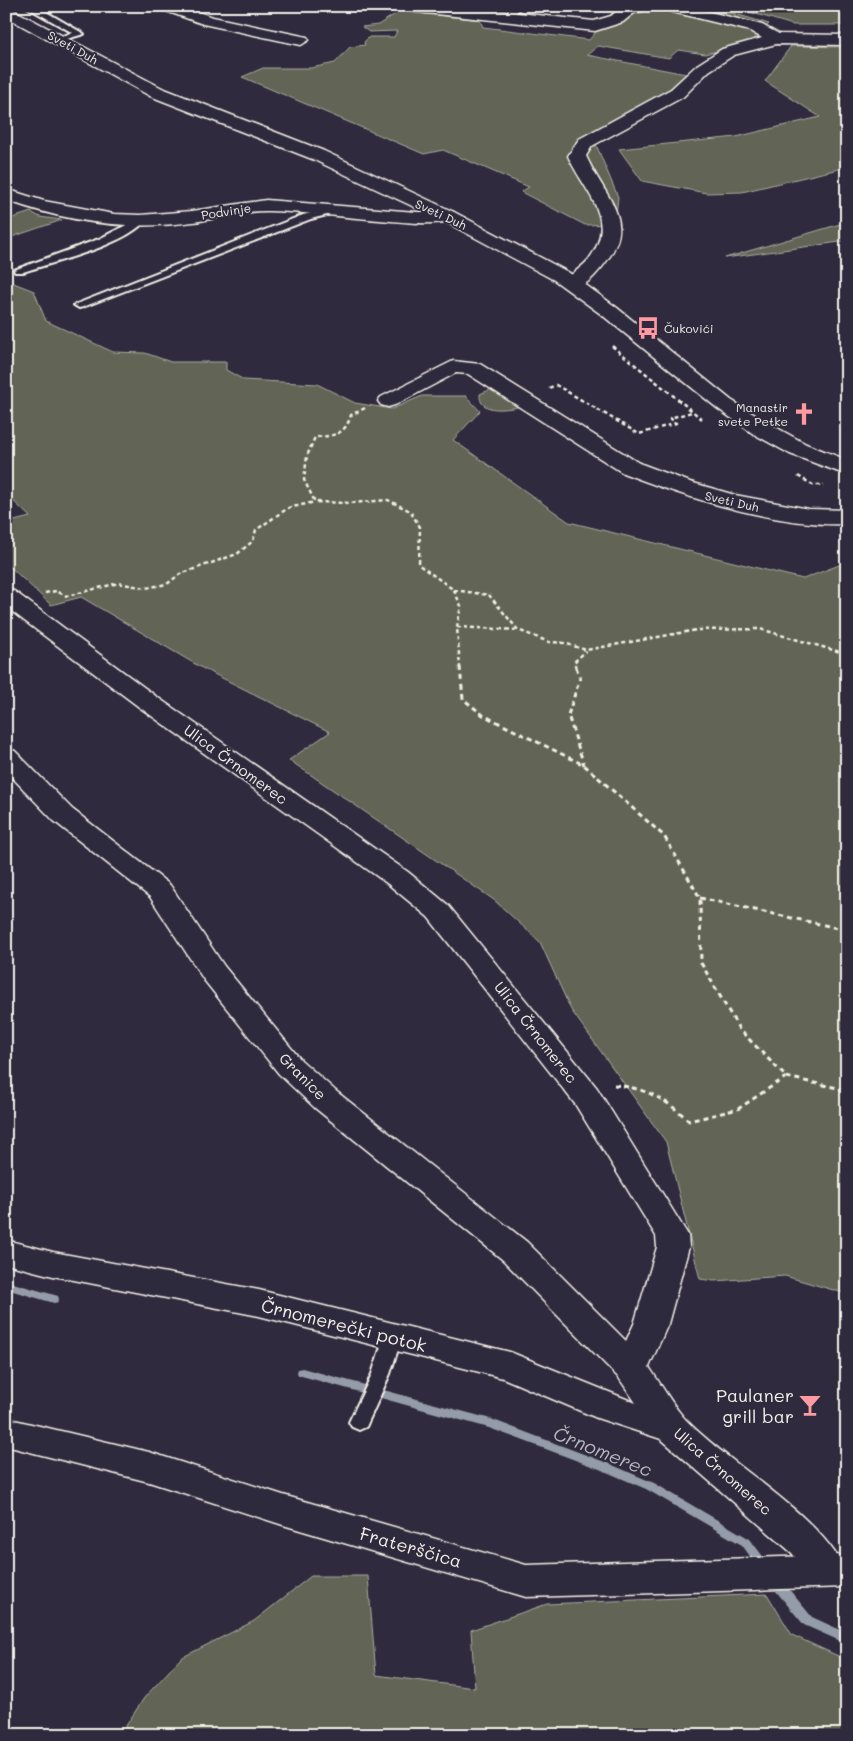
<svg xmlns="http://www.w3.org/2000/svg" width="853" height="1741" viewBox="0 0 853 1741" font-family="Mali,sans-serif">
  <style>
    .green { fill: #626557; stroke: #ababa0 }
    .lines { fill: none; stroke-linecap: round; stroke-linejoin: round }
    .stream { fill: #959ca9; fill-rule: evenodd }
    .service-casing { stroke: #f4f1e8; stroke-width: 4 }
    .minor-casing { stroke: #f4f1e8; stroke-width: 3 }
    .tertiary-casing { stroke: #f4f1e8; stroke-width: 3 }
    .secondary-casing { stroke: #f4f1e8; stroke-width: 3 }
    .path-far1 { stroke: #f4f1e8; stroke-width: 2.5; stroke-dasharray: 4 3; stroke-linecap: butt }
    .path { stroke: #f4f1e8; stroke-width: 3; stroke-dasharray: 5 4; stroke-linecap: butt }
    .service { fill: #2f2a3d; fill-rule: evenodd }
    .minor { fill: #2f2a3d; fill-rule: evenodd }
    .tertiary { fill: #2f2a3d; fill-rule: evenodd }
    .secondary { fill: #2f2a3d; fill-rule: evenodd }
    .labels { text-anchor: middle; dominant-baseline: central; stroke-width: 4; stroke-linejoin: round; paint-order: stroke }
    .far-street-label { font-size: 12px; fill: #f4f1e8; stroke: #2f2a3d }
    .far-poi-label { font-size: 12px; fill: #f4f1e8; stroke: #2f2a3d; text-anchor: start }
    .street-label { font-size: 15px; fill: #f4f1e8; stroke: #2f2a3d }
    .near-street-label { font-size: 18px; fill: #f4f1e8; stroke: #2f2a3d }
    .near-poi-label { font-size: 18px; fill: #f4f1e8; stroke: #2f2a3d; text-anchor: end }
    .near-water-label { font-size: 19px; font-style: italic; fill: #b5b8be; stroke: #2f2a3d }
  </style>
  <rect width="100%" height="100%" fill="#2f2a3d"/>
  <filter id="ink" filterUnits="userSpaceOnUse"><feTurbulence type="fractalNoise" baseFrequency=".02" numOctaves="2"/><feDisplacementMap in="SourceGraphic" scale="10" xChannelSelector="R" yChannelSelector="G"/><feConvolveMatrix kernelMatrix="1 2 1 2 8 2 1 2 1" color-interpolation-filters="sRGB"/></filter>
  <g filter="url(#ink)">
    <!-- green -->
    <g class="green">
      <polygon points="618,6 726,6 719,9 769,24 750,43 705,54 678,50 669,58 598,46 587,55 686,74 647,109 592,135 618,197 615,224 585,225 521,192 529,187 443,150 424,154 242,77 263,68 311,68 335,63 350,47 365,45 364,42 369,37 394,37 397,31 369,32 362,27 378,25 400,11 480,20 483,27 589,40"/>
      <polygon points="729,6 847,6 847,25 793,25"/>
      <polygon points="791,46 847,47 847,167 742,192 706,193 642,181 619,149 736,137 820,117 765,81"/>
      <polygon points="31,212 40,217 62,220 6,239 6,220"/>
      <polygon points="847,222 847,241 725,258"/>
      <polygon points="6,280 34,291 46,321 113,352 145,353 171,362 226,362 226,370 244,380 317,384 355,403 392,409 422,396 466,396 480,411 453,440 569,522 803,579 847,562 847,1294 785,1276 714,1281 700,1279 666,1142 571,1010 540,942 494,900 289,760 330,732 202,668 81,597 51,605 6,563 6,523 30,517 6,494"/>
      <path d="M494,388L522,406C510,409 478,415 480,394Z"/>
      <polygon points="311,1576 368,1576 376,1675 475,1688 471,1630 547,1604 767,1594 792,1635 847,1660 847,1735 120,1735 144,1698 181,1658 254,1621"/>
    </g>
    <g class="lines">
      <!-- stream -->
      <g class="stream">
        <polygon points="6,1281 58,1296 59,1299 58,1302 54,1303 6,1289"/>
        <polygon points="302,1368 491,1419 610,1464 654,1483 750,1539 770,1566 768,1570 764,1571 760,1570 742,1545 646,1489 602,1470 489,1428 298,1375 297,1372 298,1369"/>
        <polygon points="774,1575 778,1576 812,1617 847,1633 847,1644 804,1625 770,1584 768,1580 770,1576"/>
      </g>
      <defs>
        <g id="service">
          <polygon points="25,6 36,6 84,34 56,42 56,38 73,33"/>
          <polygon points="512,6 521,6 511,19 505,19 504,17"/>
          <polygon points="331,208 336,211 335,213 311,219 83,307 79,308 74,305 303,215"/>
          <path d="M140,218L145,221C125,245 54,262 23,272H15L14,270L99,239Z"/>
          <polygon points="393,1330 400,1332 402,1337 390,1374 366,1427 359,1430 352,1427 349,1422 372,1374 384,1337 386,1332"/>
        </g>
        <g id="minor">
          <polygon points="157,6 181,6 213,17 307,37 309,40 301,45 203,24 160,9"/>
          <polygon points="399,6 453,6 594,21 611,16 623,6 653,6 650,9 634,13 623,22 595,31 407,11"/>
          <path d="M658,6H686L762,25L779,34L847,35V45L776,44L734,55L709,71L683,97L592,146L586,156C608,204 643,223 596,274C588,283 579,290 566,287L563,283C570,274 582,268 589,259C619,219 584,192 568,156L579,139L671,89L697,65L722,49L762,38L750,31L661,9Z"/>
          <path d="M6,189L44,201L114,214L140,215L192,211L266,200L416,212H454L457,216L454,220C430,226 404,222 379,220C342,217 305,212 269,211C244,210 217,219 193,222C130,231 66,222 6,200Z"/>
          <path d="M453,361L480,364L639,463L690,482L735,495L809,509L847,510V524C777,527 688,498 623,473L468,374L456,373L395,405L388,407L381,405L378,401L381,397Z"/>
          <path d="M6,589L14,591L157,697L408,872L448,905L597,1088L688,1235L689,1247L668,1324L649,1367C661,1384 672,1405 686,1420C733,1468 816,1511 846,1571L840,1582L827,1587L814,1582L792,1553L661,1439L597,1418L503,1378L259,1316L53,1276L6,1264V1240L53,1252L259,1290L510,1352L636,1403L619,1378L503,1260L315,1108L279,1074L204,980L150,897L54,821L6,771V748L15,751L72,809L170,885L224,966L301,1060L337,1092L527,1242L626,1341L634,1324L657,1247L656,1236L575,1104L428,917L388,884L139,707L6,607Z"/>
        </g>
        <polygon id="tertiary" points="6,1418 149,1452 283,1495 526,1565 847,1555 847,1587 526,1597 283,1525 149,1482 6,1446"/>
        <polygon id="secondary" points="6,6 162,88 324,151 454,212 568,272 616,307 731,400 768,423 806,444 847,460 847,475 790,454 752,433 717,408 602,315 554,280 442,220 312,159 150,96 6,17"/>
      </defs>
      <!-- service casing -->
      <use href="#service" class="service-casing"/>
      <!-- minor casing -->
      <use href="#minor" class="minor-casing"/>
      <!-- tertiary casing -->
      <use href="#tertiary" class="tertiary-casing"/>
      <!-- secondary casing -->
      <use href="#secondary" class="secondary-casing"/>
      <!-- path-far1 -->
      <g class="path-far1">
        <polyline points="612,346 702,419"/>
        <polyline points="549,388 556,385 639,434 676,423 670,418 692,412"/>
        <path d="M365,408L351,415C345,435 334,436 315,437L307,456L304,480L315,502L351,503L388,500L410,511L420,527L419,565L454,590L489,595L518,630L549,642L564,643L586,650L697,630L760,629L847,654"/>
        <polyline points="798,476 813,485 824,485"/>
        <polyline points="454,590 461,606 457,627 460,668"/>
        <polyline points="45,593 56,591 67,596 118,583 146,588 167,584 180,574 237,554 253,541 256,530 288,508 315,502"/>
        <polyline points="457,627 518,630"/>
        <polyline points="576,668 574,662 586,651"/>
      </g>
      <!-- path -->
      <g class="path">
        <polyline points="460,667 463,699 483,715 584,765 664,836 700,898 701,963 739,1029 786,1077 847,1090"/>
        <polyline points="576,667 580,678 568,715 584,765"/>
        <polyline points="700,898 847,930"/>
        <path d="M614,1085C646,1088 666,1099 689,1121L738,1109L786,1077"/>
      </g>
      <!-- service -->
      <use href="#service" class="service"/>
      <!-- minor -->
      <use href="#minor" class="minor"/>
      <!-- tertiary -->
      <use href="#tertiary" class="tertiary"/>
      <!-- secondary -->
      <use href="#secondary" class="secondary"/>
    </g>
  </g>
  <!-- icons -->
  <defs>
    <symbol id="bus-bare" viewBox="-9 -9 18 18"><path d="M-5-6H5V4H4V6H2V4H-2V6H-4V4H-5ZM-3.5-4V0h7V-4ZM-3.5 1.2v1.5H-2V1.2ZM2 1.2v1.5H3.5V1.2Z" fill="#ff9aa2" stroke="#2f2a3d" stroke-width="2.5" paint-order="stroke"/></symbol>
    <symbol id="church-bare" viewBox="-9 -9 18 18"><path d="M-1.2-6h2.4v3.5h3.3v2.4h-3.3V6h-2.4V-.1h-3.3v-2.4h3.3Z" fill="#ff9aa2" stroke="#2f2a3d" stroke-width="2.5" paint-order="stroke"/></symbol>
    <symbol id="bar-bare" viewBox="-9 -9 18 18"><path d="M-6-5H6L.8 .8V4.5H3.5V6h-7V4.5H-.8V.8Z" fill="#ff9aa2" stroke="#2f2a3d" stroke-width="2.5" paint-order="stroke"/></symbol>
  </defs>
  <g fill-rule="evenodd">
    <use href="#bus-bare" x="632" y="312" width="32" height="32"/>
    <use href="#church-bare" x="788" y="398" width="32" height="32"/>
    <use href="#bar-bare" x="794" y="1389" width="32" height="32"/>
  </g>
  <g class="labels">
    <!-- far-street labels -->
    <g class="far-street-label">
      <text transform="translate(73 47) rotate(29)">Sveti Duh</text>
      <text transform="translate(226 211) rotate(-9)">Podvinje</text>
      <text transform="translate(441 214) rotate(25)">Sveti Duh</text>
      <text transform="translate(732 501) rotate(13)">Sveti Duh</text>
    </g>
    <!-- far-poi labels -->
    <g class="far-poi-label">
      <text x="664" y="328">Čukovići</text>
      <text x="788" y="407" text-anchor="end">Manastir<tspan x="788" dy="14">svete Petke</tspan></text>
    </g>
    <!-- street labels -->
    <g class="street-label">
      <text transform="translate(236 764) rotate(36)">Ulica Črnomerec</text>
      <text transform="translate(536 1032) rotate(52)">Ulica Črnomerec</text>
      <text transform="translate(303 1076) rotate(45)">Granice</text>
      <text transform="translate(723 1471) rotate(41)">Ulica Črnomerec</text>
    </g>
    <!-- near-street labels -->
    <g class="near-street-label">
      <text transform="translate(344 1325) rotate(14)">Črnomerečki potok</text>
      <text transform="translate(411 1547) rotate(16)">Fraterščica</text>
    </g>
    <!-- near-poi labels -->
    <g class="near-poi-label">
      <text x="794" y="1395">Paulaner<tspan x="794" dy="21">grill bar</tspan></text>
    </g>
    <!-- near-water labels -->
    <g class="near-water-label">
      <text transform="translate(603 1451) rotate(22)">Črnomerec</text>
    </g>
  </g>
  <!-- margin -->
  <rect width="853" height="1741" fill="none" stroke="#2f2a3d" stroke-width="25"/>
  <rect x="12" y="12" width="828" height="1716" fill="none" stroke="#f4f1e8" stroke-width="2" filter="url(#ink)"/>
</svg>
